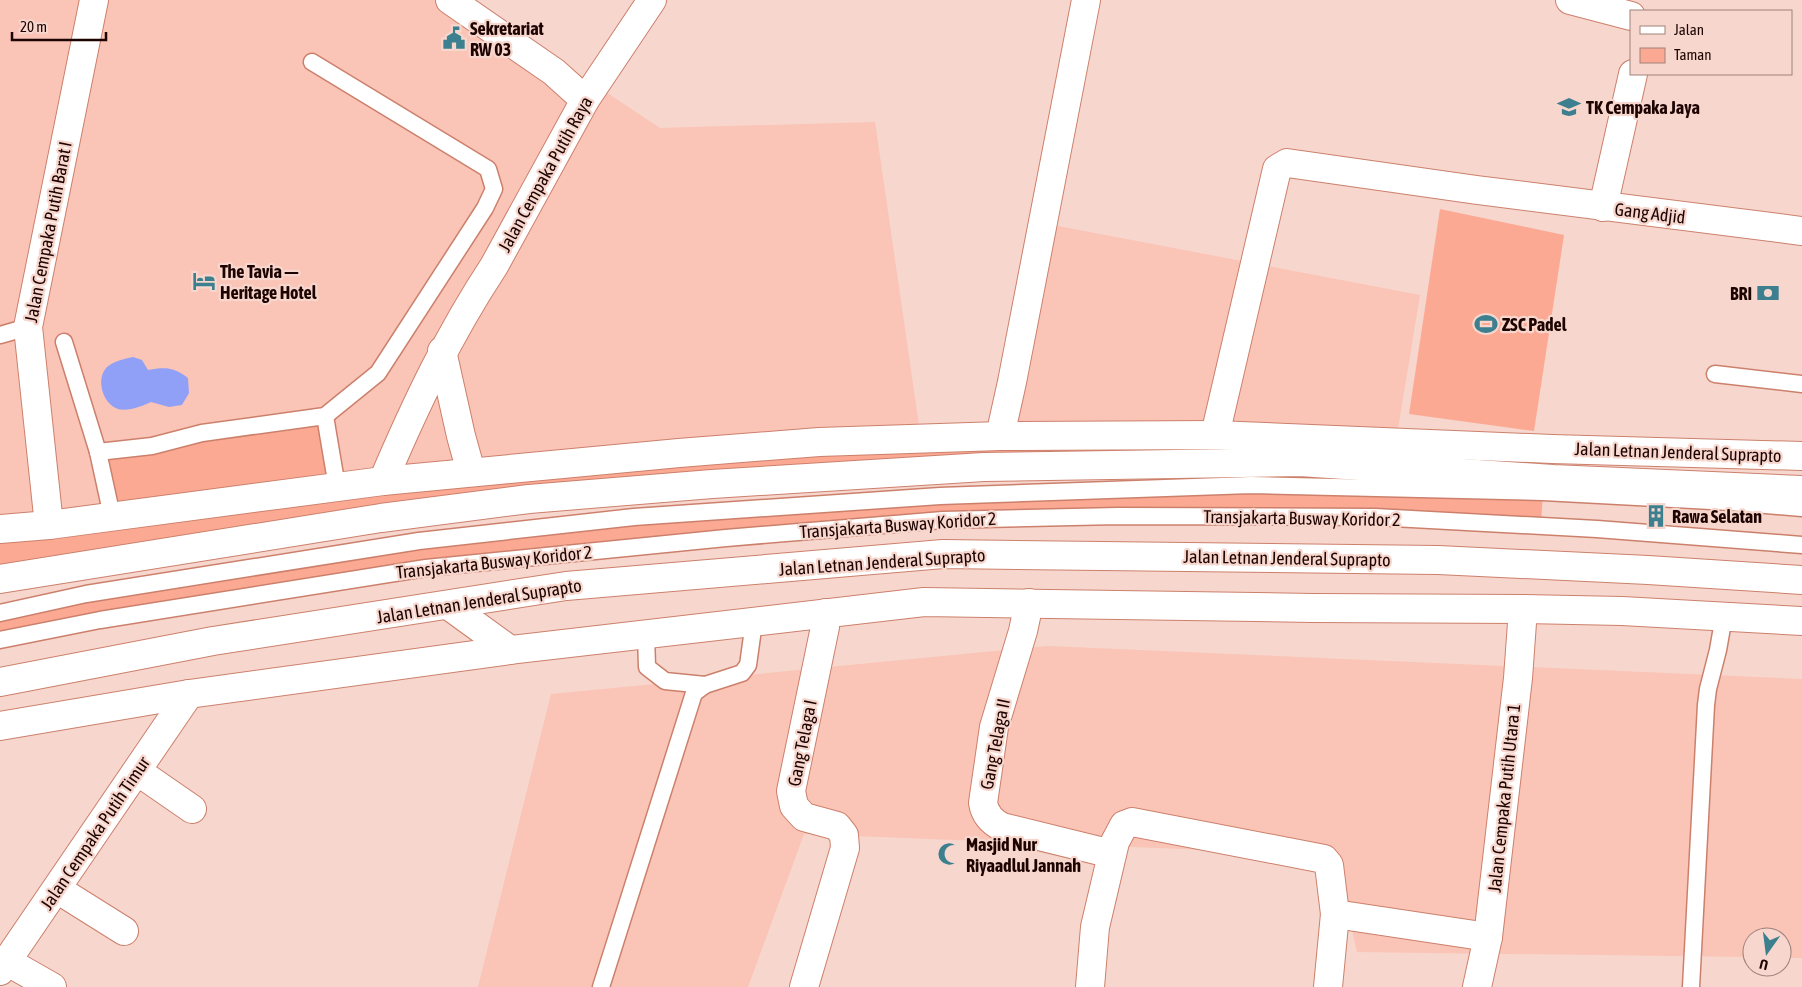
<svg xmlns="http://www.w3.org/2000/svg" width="1802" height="987" viewBox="0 0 1802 987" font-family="'Asap Condensed',sans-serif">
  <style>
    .built { fill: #fac4b6 }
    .green { fill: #fba993 }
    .water { fill: #91a0f7 }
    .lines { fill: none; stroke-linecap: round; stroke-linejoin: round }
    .service-casing { stroke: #cc806c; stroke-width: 19 }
    .minor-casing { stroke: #cc806c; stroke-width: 30 }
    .tertiary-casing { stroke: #cc806c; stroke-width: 30 }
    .primary-casing { stroke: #cc806c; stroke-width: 30 }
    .service { stroke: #fff; stroke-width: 16 }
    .minor { stroke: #fff; stroke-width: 28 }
    .tertiary { stroke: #fff; stroke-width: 28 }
    .primary { stroke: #fff; stroke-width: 28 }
    .labels { text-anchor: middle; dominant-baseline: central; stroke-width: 4.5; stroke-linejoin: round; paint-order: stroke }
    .poi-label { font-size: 18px; font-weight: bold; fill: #1d0401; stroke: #f7d6cd; text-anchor: start }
    .street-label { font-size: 18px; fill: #1d0401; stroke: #f7d6cd }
  </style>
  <rect width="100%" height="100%" fill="#f7d6cd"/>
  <!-- built -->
  <g class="built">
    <polygon points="0,0 467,0 660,128 875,122 921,439 0,529"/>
    <polygon points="1037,222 1420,295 1396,441 1000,436"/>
    <polygon points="1047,646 1802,679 1802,958 1782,958 1782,937 1752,937 1752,957 1357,952 1335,855 804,834 748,987 478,987 551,694"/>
  </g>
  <!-- green -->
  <g class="green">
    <polygon points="1440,209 1564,235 1534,431 1409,414"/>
    <polygon points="325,416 337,487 921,439 1552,449 1553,479 1300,462 712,484 0,583 0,529 112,516 98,452"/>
    <polygon points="1055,492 1543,492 1541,524 1060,517 512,559 0,643 0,612 425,541"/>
  </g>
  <!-- water -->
  <path class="water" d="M133,357L142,360L148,370C165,367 174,367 188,378L189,393L182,405L169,407L151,402C143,406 127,412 118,409C103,404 95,379 107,367C114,361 124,359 133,357Z"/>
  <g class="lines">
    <defs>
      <g id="service">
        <polyline points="0,335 28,327"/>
        <polyline points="64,342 98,452 112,516"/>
        <polyline points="1715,374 1802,384"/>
        <polyline points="325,416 337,487"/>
        <polyline points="98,452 152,446 202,433 325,416 378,373 485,208 494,189 488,169 312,62"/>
        <polyline points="0,613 86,594 419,541 634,517 940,496 1251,485 1543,492 1730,502 1802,508"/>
        <polyline points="646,634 647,667 665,681 705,685"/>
        <polyline points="0,640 100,620 426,568 726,538 943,520 1118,516 1375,517 1597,529 1802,545"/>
        <polyline points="601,987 694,693 705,685 742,673 748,665 754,622"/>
        <polyline points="1691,987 1706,705 1708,689 1718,650 1724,616"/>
      </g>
      <g id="minor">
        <polyline points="450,0 554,72 585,100"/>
        <polyline points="1570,0 1631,16"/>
        <polyline points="1603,207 1633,74"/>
        <polyline points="1215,435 1277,169 1287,163 1477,190 1802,231"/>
        <polyline points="1000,436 1012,382 1086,0"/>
        <polyline points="49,525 28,327 94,0"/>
        <path d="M1029,603L1023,631L994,727L983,803C985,815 992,822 1002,827L1112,854"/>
        <polyline points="137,771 192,809"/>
        <polyline points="57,889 124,931"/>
        <polyline points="8,962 52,987"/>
        <polyline points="0,971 189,694"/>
        <polyline points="804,987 845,848 844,835 837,826 804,817 794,806 791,791 825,627 826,613"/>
        <polyline points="1090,987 1095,927 1115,842 1124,825 1132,822 1324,859 1329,865 1335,914 1488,937"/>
        <polyline points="1328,987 1335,914"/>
        <polyline points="1477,987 1488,937 1518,678 1523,609"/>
      </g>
      <g id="tertiary">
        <polyline points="442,351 461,436 471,472"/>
        <path d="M383,481C415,406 449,334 494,266L585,100L652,0"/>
      </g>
      <g id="primary">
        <polyline points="0,529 49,525 383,481 679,453 819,442 1000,436 1215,435 1552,449 1802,456"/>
        <polyline points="0,579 381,518 529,499 712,484 984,467 1300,462 1553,479 1802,490"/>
        <polyline points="448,605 510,650"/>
        <polyline points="0,682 213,641 566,586 943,554 1438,560 1648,570 1802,580"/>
        <polyline points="0,726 189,694 510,650 924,602 1313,608 1523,609 1622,611 1802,621"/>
      </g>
    </defs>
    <!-- service casing -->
    <use href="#service" class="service-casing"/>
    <!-- minor casing -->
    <use href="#minor" class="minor-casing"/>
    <!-- tertiary casing -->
    <use href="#tertiary" class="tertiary-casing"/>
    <!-- primary casing -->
    <use href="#primary" class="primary-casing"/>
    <!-- service -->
    <use href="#service" class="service"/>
    <!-- minor -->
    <use href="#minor" class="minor"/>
    <!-- tertiary -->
    <use href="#tertiary" class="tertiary"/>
    <!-- primary -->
    <use href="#primary" class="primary"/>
  </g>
  <!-- icons -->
  <defs>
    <symbol id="civic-bare" viewBox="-9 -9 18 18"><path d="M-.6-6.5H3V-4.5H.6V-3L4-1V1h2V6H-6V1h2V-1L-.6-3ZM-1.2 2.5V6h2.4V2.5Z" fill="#3c7f8f" stroke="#f7d6cd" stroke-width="2.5" paint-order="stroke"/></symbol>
    <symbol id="school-bare" viewBox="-9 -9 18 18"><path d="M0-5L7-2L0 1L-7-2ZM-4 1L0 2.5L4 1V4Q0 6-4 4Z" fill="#3c7f8f" stroke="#f7d6cd" stroke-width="2.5" paint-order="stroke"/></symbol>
    <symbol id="hotel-bare" viewBox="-9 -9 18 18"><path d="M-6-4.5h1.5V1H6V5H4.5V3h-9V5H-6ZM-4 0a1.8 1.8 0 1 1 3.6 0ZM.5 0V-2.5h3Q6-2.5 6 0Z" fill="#3c7f8f" stroke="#f7d6cd" stroke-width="2.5" paint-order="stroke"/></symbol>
    <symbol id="bank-bare" viewBox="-9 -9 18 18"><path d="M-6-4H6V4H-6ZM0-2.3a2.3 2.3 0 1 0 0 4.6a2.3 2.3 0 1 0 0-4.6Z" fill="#3c7f8f" stroke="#f7d6cd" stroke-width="2.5" paint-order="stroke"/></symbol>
    <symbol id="stadium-bare" viewBox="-9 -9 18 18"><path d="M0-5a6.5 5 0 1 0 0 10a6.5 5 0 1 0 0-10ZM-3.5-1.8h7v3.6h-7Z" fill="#3c7f8f" stroke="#f7d6cd" stroke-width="2.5" paint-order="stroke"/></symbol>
    <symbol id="building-bare" viewBox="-9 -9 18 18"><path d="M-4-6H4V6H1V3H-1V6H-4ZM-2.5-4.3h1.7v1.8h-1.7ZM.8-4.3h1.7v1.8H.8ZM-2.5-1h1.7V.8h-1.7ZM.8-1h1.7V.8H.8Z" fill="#3c7f8f" stroke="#f7d6cd" stroke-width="2.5" paint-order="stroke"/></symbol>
    <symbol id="mosque-bare" viewBox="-9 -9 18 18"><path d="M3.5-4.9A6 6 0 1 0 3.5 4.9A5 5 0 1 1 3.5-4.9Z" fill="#3c7f8f" stroke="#f7d6cd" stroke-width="2.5" paint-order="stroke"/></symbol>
  </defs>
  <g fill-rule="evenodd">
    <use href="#civic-bare" x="438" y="22" width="32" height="32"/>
    <use href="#school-bare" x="1553" y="91" width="32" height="32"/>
    <use href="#hotel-bare" x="188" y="265" width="32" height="32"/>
    <use href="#bank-bare" x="1752" y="277" width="32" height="32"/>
    <use href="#stadium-bare" x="1470" y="308" width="32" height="32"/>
    <use href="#building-bare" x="1640" y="500" width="32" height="32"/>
    <use href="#mosque-bare" x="933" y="838" width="32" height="32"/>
  </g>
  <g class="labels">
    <!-- poi labels -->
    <g class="poi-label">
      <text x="470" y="28">Sekretariat<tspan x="470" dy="21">RW 03</tspan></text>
      <text x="1586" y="107">TK Cempaka Jaya</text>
      <text x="220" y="271">The Tavia —<tspan x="220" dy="21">Heritage Hotel</tspan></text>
      <text x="1752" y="293" text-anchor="end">BRI</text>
      <text x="1502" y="324">ZSC Padel</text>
      <text x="1672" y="516">Rawa Selatan</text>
      <text x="966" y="844">Masjid Nur<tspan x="966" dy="21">Riyaadlul Jannah</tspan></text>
    </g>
    <!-- street labels -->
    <g class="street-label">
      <text transform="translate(545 174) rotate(-61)">Jalan Cempaka Putih Raya</text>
      <text transform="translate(1650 213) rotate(7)">Gang Adjid</text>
      <text transform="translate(48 232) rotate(-79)">Jalan Cempaka Putih Barat I</text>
      <text transform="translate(1678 452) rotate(2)">Jalan Letnan Jenderal Suprapto</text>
      <text transform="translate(1302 518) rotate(1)">Transjakarta Busway Koridor 2</text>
      <text transform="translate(898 525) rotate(-4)">Transjakarta Busway Koridor 2</text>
      <text transform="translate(1287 558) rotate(1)">Jalan Letnan Jenderal Suprapto</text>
      <text transform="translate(494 562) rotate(-6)">Transjakarta Busway Koridor 2</text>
      <text transform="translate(882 562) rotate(-4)">Jalan Letnan Jenderal Suprapto</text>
      <text transform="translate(479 601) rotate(-9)">Jalan Letnan Jenderal Suprapto</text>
      <text transform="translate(802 743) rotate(-79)">Gang Telaga I</text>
      <text transform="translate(995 744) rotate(-79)">Gang Telaga II</text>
      <text transform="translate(1504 798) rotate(-84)">Jalan Cempaka Putih Utara 1</text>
      <text transform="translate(95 833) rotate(-56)">Jalan Cempaka Putih Timur</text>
    </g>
  </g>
  <!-- legend -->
  <rect x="1630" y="10" width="162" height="65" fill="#f7d6cd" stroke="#a0827b"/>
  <rect x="1640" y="26" width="25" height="8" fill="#ffffff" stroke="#a0827b"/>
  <text x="1674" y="35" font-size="15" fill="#1d0401">Jalan</text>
  <rect x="1640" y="48" width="25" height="15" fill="#fba993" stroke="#a0827b"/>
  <text x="1674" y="60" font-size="15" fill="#1d0401">Taman</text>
  <!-- north arrow -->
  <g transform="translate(1767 952) rotate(194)"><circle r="24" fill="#f7d6cd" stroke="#a0827b"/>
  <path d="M0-4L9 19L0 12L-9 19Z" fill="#3c7f8f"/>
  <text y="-8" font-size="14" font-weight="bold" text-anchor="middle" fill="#1d0401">U</text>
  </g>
  <!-- scale -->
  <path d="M12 32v8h94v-8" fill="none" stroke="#1d0401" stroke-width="2.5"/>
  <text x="20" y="32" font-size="15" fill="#1d0401" stroke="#f7d6cd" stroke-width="4" paint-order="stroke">20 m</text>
</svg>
